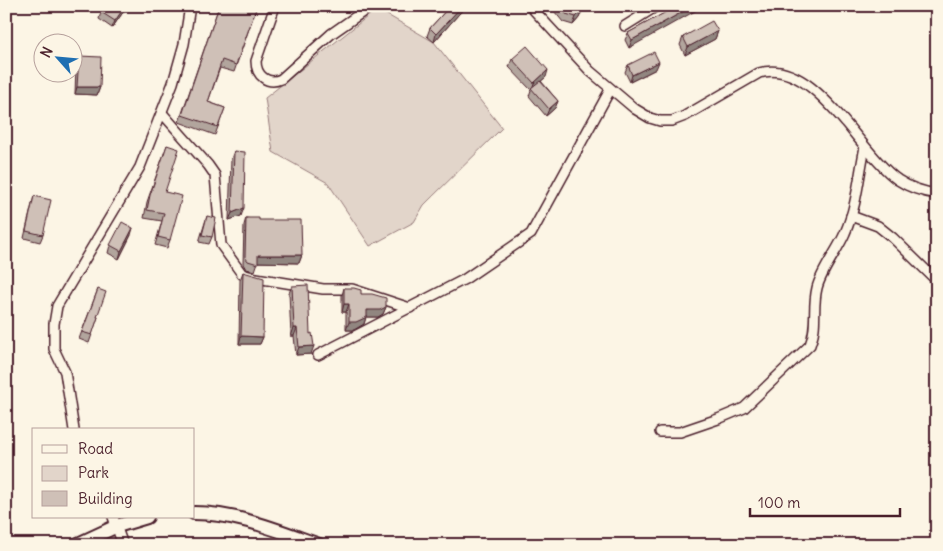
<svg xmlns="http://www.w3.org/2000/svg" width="943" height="551" viewBox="0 0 943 551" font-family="Delius,sans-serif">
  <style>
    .green { fill: #e2d5ca; stroke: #967a7a }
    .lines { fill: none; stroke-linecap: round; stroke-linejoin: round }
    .minor-casing { stroke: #4a1f2b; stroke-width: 12 }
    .secondary-casing { stroke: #4a1f2b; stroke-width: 16 }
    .minor { stroke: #fcf5e5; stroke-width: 9 }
    .secondary { stroke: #fcf5e5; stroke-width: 12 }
    .wall { fill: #b2a59d; stroke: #4a1f2b }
    .shaded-wall { fill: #918680; stroke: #4a1f2b }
    .building { fill: #cfc0b7; stroke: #4a1f2b }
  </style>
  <rect width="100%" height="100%" fill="#fcf5e5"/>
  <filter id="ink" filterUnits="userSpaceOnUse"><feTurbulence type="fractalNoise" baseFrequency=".02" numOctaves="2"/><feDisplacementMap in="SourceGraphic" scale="10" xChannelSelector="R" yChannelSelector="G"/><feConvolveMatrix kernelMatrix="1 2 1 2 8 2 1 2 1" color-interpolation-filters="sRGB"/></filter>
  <g filter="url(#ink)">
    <!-- green -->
    <polygon class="green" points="377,9 434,42 502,128 424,205 414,222 370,246 328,183 273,152 265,98"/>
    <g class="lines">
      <defs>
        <g id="minor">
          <path d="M275,6L256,61C256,76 268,85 281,79L331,34L371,6"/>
          <path d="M530,6L590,71L635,109L650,118L660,121H672L685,116L759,73C815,57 858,152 898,180C910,188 923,192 937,194"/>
          <polyline points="625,26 657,6"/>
          <polyline points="162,113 208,165 215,175 221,245 242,274 256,278 323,289 352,289 410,308"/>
          <polyline points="851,216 878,226 893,238 937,281"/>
          <polyline points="318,355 465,279 531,234 610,90"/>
          <polyline points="74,430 65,372 54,349 54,324 57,306 140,167 173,83 184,44 190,6"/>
          <path d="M660,432H680L718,419L744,408L810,345C818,325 812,308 817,288C821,271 838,250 845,233C857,206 859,175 865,147"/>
          <polyline points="113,517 123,545"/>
        </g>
        <g id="secondary">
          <path d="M194,513C237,513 279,531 319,545"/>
          <polyline points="76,545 117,526 147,517"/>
        </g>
      </defs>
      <!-- minor casing -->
      <use href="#minor" class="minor-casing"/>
      <!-- secondary casing -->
      <use href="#secondary" class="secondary-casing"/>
      <!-- minor -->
      <use href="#minor" class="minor"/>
      <!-- secondary -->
      <use href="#secondary" class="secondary"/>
    </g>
    <!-- wall -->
    <g class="wall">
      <polygon points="219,6 257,6 234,72 220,68 208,102 225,108 215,135 179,122"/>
      <polygon points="450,6 466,6 434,42 427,36 430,28"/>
      <polygon points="550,6 577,6 582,11 579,18 573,25 563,22"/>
      <polygon points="677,6 629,48 625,40 628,33"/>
      <polygon points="126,8 112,28 99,19 101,12"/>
      <polygon points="718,31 715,39 685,55 680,45 683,37"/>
      <polygon points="79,56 100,87 97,95 75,94 76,64"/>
      <polygon points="512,59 546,77 541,81 558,101 555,108 546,116 529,96 531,90 509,67"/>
      <polygon points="628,65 656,69 630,82 625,72"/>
      <polygon points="167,145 165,192 170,240 167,248 155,245 162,221 144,218 147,202"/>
      <polygon points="234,151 241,216 229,220 231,159"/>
      <polygon points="34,196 43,235 40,242 24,238 32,204"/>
      <polygon points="207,216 212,237 209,244 199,242"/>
      <polygon points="246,218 259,220 302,255 299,263 258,262 255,271 246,269 243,264 244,225"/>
      <polygon points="131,235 119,259 108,253 110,245"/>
      <polygon points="243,272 263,337 260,344 239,344 240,280"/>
      <polygon points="292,286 311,354 296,355 294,336 291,336 289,293"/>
      <polygon points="344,288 361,294 386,307 383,314 378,317 366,317 364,324 354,330 346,330 346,312 342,312 342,295"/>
      <polygon points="98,289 97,317 98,317 89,343 79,339"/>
    </g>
    <!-- shaded-wall -->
    <g class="shaded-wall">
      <polygon points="125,6 126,6 126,8 112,28 115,21"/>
      <polygon points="462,6 466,6 434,42 436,34"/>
      <polygon points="621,6 627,6 620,10"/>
      <polygon points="693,6 704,6 629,48 632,40"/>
      <polygon points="582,11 579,18 573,25 576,17"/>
      <polygon points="718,31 715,39 685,55 688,47"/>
      <polygon points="659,62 656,69 630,82 632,75"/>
      <polygon points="548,70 546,77 532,89 534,83"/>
      <polygon points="77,87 100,87 97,95 75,94"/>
      <polygon points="558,101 555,108 546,116 549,109"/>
      <polygon points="244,208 241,216 229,220 232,213"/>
      <polygon points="133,228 131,235 119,259 121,251"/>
      <polygon points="258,255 302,255 299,263 255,262"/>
      <polygon points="344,304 349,304 346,312 342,312"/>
      <polygon points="386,307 383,314 378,317 366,317 364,324 354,330 346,330 349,322 367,310"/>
      <polygon points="294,328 297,328 294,336 291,336"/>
      <polygon points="241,336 263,337 260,344 239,344"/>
      <polygon points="314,346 311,354 296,355 299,347"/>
    </g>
    <!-- building -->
    <g class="building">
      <polygon points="105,6 125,6 115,21 101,12"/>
      <polygon points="219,6 257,6 236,65 222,60 208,102 225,108 218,127 182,115"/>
      <polygon points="450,6 462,6 436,34 430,28"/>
      <polygon points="559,6 577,6 582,11 576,17 566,14"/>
      <polygon points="677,6 693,6 632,40 628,33"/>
      <polygon points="712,21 718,31 688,47 683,37"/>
      <polygon points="527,46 548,70 534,83 512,59"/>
      <polygon points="654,52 659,62 632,75 628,65"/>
      <polygon points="79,56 101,57 100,87 77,87"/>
      <polygon points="540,81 558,101 549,109 531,88"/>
      <polygon points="167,145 179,149 165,192 182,196 170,240 158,237 164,213 147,210 150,195"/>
      <polygon points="234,151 245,152 244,208 232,213"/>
      <polygon points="34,196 51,200 43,235 26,231"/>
      <polygon points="207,216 216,218 212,237 202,235"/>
      <polygon points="246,218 259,218 259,220 301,220 302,255 258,255 258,264 248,261 245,257"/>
      <polygon points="122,222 133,228 121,251 110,245"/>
      <polygon points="243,272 264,278 263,337 241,336"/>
      <polygon points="308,285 310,334 312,333 314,346 299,347 297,328 294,328 292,286"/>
      <polygon points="344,288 354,288 361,290 361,294 372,294 386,298 386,307 380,310 367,310 367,317 356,322 349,322 349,304 344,304"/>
      <polygon points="98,289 106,292 97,317 98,317 92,335 82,332"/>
    </g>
  </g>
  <!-- margin -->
  <rect width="943" height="551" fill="none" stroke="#fcf5e5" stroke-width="25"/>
  <rect x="12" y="12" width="918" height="526" fill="none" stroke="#4a1f2b" stroke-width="2" filter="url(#ink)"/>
  <!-- legend -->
  <rect x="32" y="428" width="162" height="90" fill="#fcf5e5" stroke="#b59f9b"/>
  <rect x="42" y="445" width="25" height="8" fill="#fcf5e5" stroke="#b59f9b"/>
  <text x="78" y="454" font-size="15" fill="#4a1f2b">Road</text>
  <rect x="42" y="466" width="25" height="15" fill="#e2d5ca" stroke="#b59f9b"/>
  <text x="78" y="478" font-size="15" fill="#4a1f2b">Park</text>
  <rect x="42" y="491" width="25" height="15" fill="#cfc0b7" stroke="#b59f9b"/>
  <text x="78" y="504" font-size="15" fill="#4a1f2b">Building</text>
  <!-- north arrow -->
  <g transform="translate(58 58) rotate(297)"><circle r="24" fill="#fcf5e5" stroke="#b59f9b"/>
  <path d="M0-4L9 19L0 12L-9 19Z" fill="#1f6fb2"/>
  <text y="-8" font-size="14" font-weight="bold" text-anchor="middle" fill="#4a1f2b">N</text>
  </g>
  <!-- scale -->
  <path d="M750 508v8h150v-8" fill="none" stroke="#4a1f2b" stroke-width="2.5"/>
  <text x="758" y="508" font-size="15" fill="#4a1f2b" stroke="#fcf5e5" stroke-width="4" paint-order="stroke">100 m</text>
</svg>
